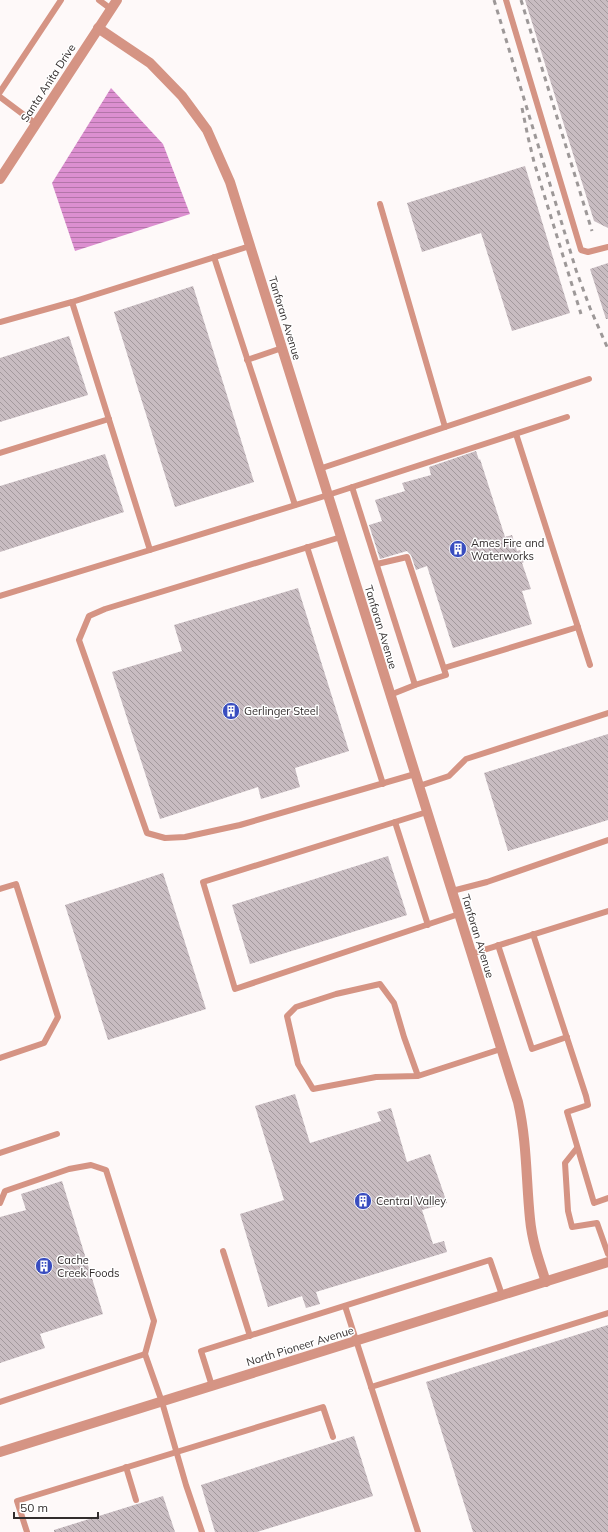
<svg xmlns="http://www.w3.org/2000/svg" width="608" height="1532" viewBox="0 0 608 1532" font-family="Mulish,sans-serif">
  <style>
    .water { fill: url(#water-rules) }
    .building { fill: url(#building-back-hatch) }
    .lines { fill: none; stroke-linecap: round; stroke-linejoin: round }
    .service { stroke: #d59484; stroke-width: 6 }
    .minor { stroke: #d59484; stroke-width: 10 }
    .tertiary { stroke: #d59484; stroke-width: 10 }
    .rail { stroke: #9d9898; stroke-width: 3; stroke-dasharray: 5 5; stroke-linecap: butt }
    .labels { text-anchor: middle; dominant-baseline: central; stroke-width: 3; stroke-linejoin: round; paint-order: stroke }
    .street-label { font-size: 11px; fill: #322d2d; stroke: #fff }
    .poi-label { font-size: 11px; fill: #322d2d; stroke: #fff; text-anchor: start }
  </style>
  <defs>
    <pattern id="water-rules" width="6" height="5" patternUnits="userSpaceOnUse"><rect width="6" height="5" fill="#dc8fd0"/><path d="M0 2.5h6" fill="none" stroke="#b375a9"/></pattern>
    <pattern id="building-back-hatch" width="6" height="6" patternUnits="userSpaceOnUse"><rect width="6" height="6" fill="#c8bcc1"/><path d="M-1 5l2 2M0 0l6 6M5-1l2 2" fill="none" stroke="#a3999d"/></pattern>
  </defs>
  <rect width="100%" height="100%" fill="#fef9f9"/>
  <!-- water -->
  <polygon class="water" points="111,88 163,144 190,214 75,251 52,183"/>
  <!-- building -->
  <g class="building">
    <polygon points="525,0 608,0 608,228 594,221"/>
    <polygon points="525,166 570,313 512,331 481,233 422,252 407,203"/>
    <polygon points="608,263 608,319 606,319 590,269"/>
    <polygon points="193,286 254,482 175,507 114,312"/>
    <polygon points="69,336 88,395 0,422 0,358"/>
    <polygon points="476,451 479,460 480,459 505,537 512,535 517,551 520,550 524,562 522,563 531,589 522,591 532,624 453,648 427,566 416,570 411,555 407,551 380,559 369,525 382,521 375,500 405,491 402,483 431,475 429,467"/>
    <polygon points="105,454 124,512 0,552 0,486"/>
    <polygon points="298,588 349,751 295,768 300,787 261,799 258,787 160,819 112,672 182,651 174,625"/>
    <polygon points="608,734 608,820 508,851 484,773"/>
    <polygon points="388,856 407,915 250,964 232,905"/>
    <polygon points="163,873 206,1009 108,1040 65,905"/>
    <polygon points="295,1094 310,1143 381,1121 377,1112 391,1108 407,1162 430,1154 447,1203 422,1210 433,1244 444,1241 447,1252 316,1292 320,1304 306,1308 302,1296 268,1307 240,1214 284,1200 255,1106"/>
    <polygon points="62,1181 103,1314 40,1334 45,1348 0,1363 0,1217 26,1210 21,1194"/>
    <polygon points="608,1325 608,1532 473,1532 426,1382"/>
    <polygon points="354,1436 373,1496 257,1532 215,1532 201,1485"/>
    <polygon points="163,1496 175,1532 54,1532 54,1530"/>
  </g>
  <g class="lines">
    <!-- service -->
    <g class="service">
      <polyline points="99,0 111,9"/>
      <polyline points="506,0 581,250 588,252 608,247"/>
      <polyline points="0,92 61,0"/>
      <polyline points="0,97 36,124"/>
      <polyline points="380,204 445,427"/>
      <polyline points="250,246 72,302 150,550 328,495 567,417"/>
      <polyline points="214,257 295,505"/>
      <polyline points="0,322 72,302"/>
      <polyline points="247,360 282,348"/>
      <polyline points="516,434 590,665"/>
      <polyline points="0,453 109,419"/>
      <polyline points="319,469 589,379"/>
      <polyline points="352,487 415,685"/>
      <polyline points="341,537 105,609 89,616 79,640 147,833 165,838 185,837 240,825 415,774"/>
      <polyline points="307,547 383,784"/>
      <polyline points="377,564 407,557 446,675 415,685 390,695"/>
      <polyline points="0,596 150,550"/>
      <polyline points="444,668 578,627"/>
      <polyline points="419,786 449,776 466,759 608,713"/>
      <polyline points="395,822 427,812"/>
      <polyline points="0,889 16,884 58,1017 44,1043 0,1058"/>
      <polyline points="452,891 487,882 608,840"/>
      <polyline points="428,925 395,822 203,882 235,989 459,914"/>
      <polyline points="533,934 586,1096 588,1105 567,1112 594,1203 608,1198"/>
      <polyline points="498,945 532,1049 567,1037"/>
      <polyline points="471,954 608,911"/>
      <polyline points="418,1076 404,1037 394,1003 380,984 336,994 296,1007 287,1016 298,1064 313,1089 376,1077 418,1076 501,1049"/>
      <polyline points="577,1148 565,1163 568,1211 572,1227 597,1223 608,1254"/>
      <polyline points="0,1153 57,1134"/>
      <polyline points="0,1203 5,1191 69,1169 91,1165 106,1170 154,1321 145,1354 162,1402 186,1485 202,1532"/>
      <polyline points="223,1251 250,1336"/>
      <polyline points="345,1306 418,1532"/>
      <polyline points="212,1386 201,1351 490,1260 502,1295"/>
      <polyline points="371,1387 608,1313"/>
      <polyline points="0,1402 145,1354"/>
      <polyline points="126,1467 136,1500"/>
      <polyline points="27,1532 17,1501 323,1407 333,1437"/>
    </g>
    <!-- minor -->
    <g class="minor">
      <path d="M98,28L150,63L182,96L207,130L230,182L518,1102C527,1141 526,1180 530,1219C532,1241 539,1261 546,1282"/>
      <polyline points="0,179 117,0"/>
    </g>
    <!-- tertiary -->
    <polyline class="tertiary" points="0,1452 608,1262"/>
    <!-- rail -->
    <g class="rail">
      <polyline points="494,0 576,270 590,308 608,349"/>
      <polyline points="521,0 592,231"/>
      <polyline points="522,108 528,137 534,162 581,314"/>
    </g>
  </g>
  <!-- icons -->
  <defs>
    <symbol id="building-disc" viewBox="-11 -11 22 22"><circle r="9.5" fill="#394dbf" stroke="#fff"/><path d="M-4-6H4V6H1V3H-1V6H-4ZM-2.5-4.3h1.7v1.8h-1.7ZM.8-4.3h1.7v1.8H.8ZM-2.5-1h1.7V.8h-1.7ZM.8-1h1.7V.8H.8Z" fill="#fff"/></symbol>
  </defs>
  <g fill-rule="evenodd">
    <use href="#building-disc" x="448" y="539" width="20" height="20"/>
    <use href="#building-disc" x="221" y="701" width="20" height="20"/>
    <use href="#building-disc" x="353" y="1191" width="20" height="20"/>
    <use href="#building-disc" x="34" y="1256" width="20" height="20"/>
  </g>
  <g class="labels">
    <!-- street labels -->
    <g class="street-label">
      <text transform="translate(48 83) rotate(-57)">Santa Anita Drive</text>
      <text transform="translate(285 318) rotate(73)">Tanforan Avenue</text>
      <text transform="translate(381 627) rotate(73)">Tanforan Avenue</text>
      <text transform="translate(478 936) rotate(73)">Tanforan Avenue</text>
      <text transform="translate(300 1346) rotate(-17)">North Pioneer Avenue</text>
    </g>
    <!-- poi labels -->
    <g class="poi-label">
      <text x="471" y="543">Ames Fire and<tspan x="471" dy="13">Waterworks</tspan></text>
      <text x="244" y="711">Gerlinger Steel</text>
      <text x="376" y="1201">Central Valley</text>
      <text x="57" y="1260">Cache<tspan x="57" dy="13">Creek Foods</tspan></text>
    </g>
  </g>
  <!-- scale -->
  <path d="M14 1512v6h84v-6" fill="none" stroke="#322d2d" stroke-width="2"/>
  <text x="20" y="1512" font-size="12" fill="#322d2d" stroke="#ffffff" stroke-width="3" paint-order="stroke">50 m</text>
</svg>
